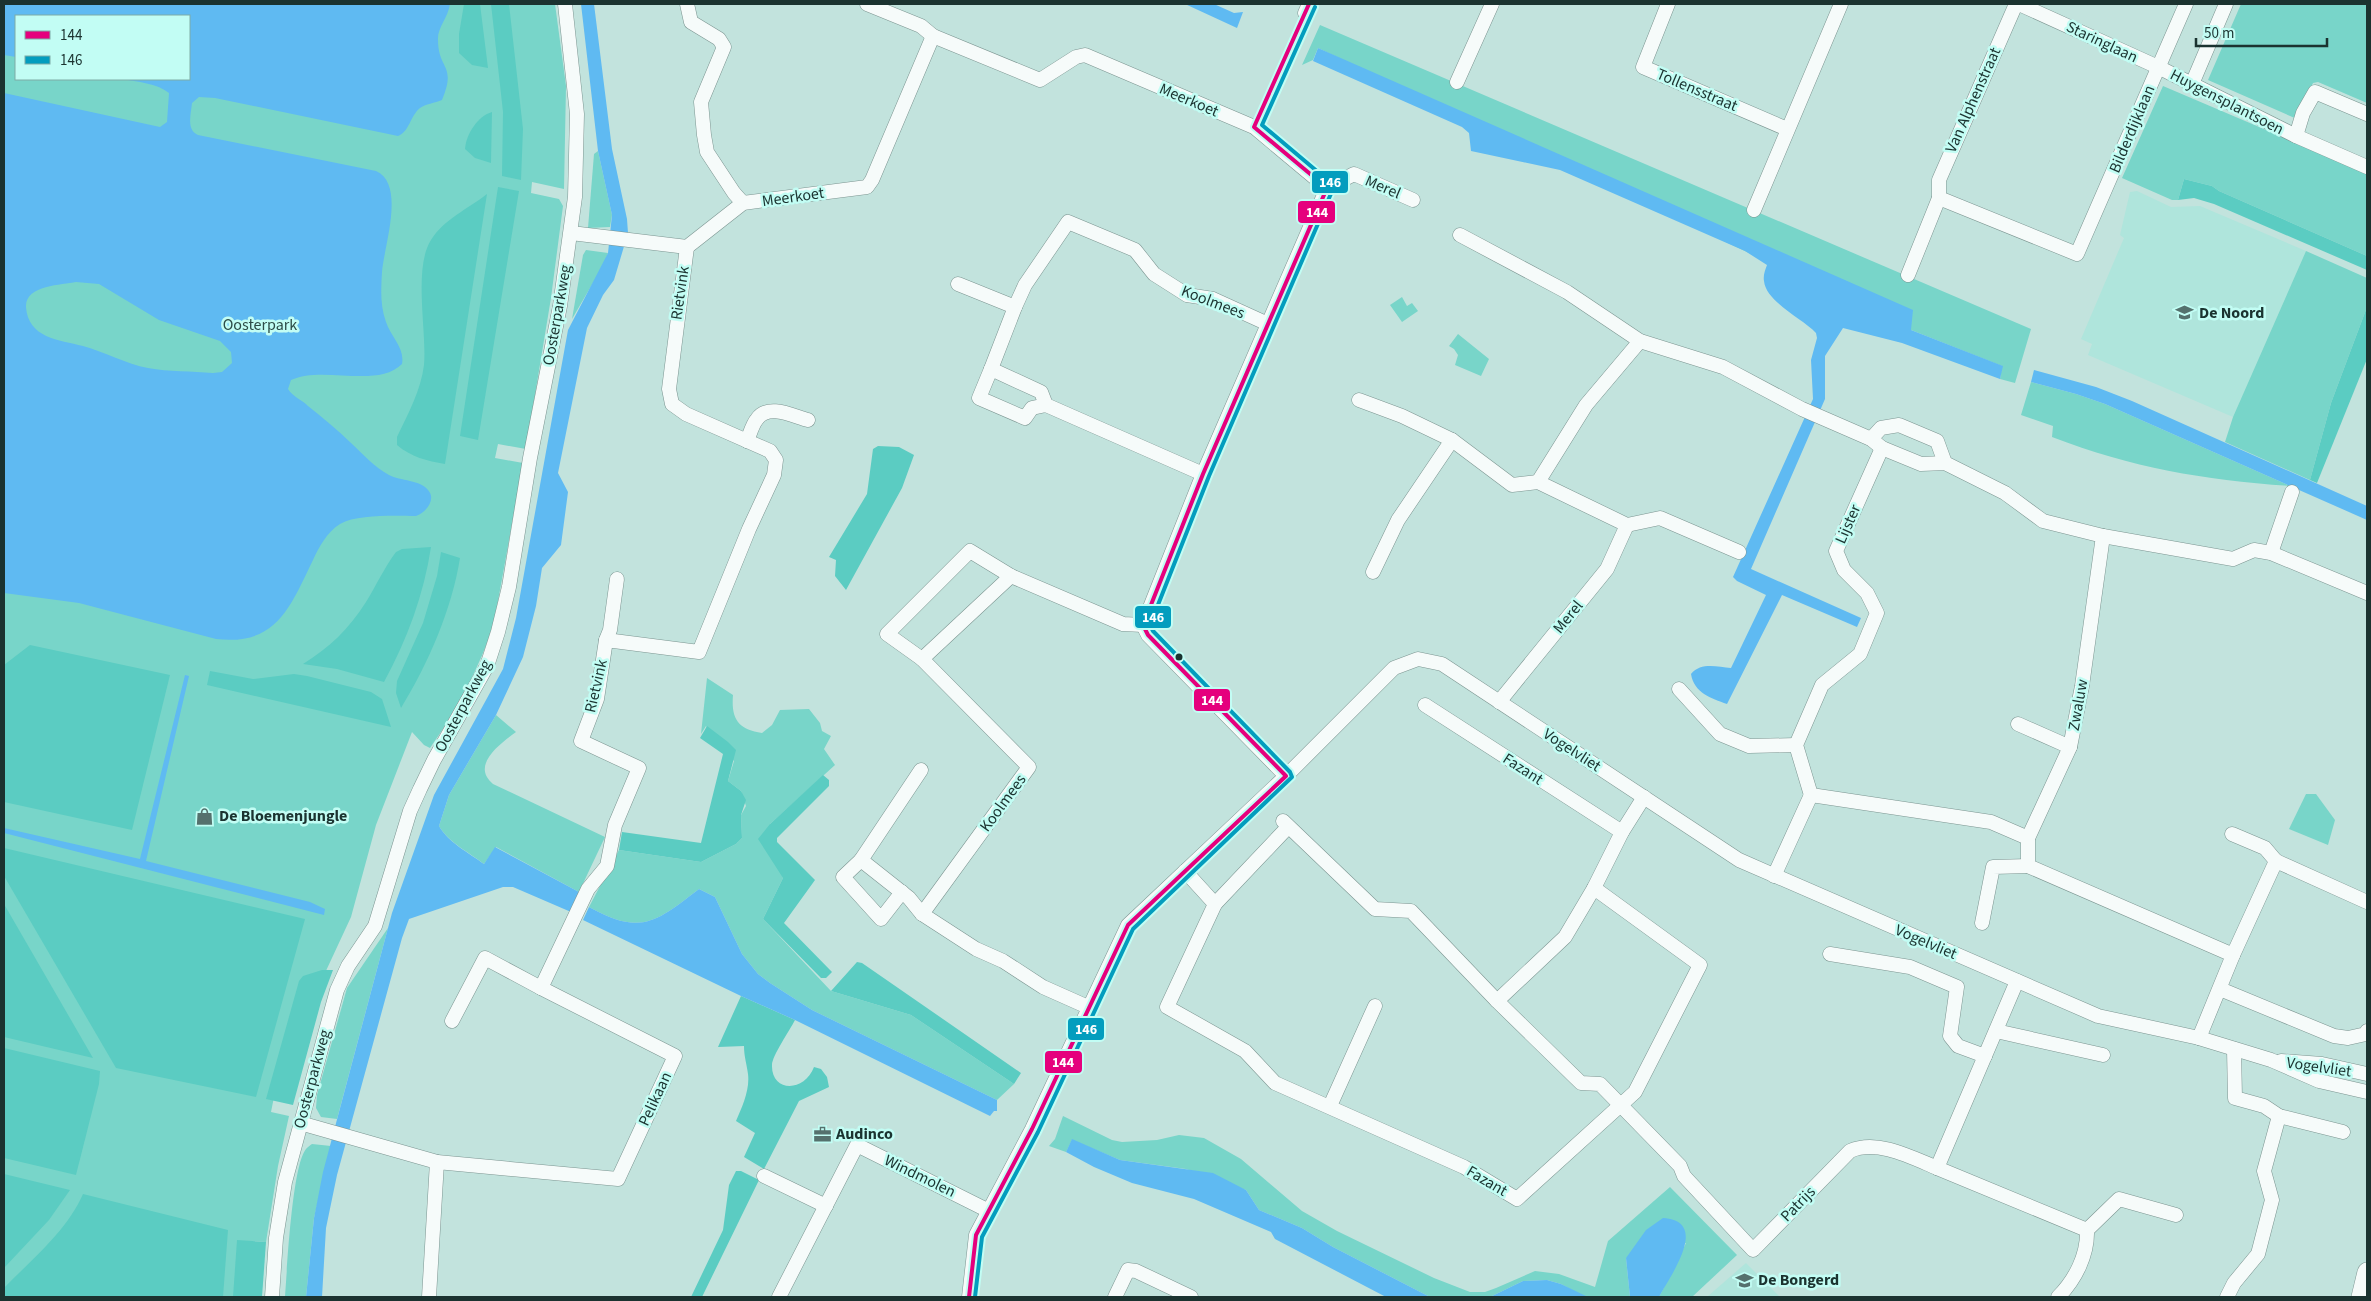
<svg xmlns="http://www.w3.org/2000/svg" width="2371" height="1301" viewBox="0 0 2371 1301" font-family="'Source Sans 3',sans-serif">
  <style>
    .built { fill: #afe5dc }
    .green { fill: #78d5c9; fill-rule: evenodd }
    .forest { fill: #5bccc2 }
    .water { fill: #5fbaf2; fill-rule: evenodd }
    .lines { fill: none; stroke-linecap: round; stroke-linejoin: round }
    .street-casing { stroke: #7c9591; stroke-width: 15 }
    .secondary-casing { stroke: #7c9591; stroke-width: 20 }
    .street { stroke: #f6fbfa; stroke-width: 14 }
    .secondary { stroke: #f6fbfa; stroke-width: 19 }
    .bus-1-casing { stroke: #c2fdf4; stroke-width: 8 }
    .bus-2-casing { stroke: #c2fdf4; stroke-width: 8 }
    .bus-1 { stroke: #e5007d; stroke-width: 4 }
    .bus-2 { stroke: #039dbe; stroke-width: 4 }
    .bus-dot { fill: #1b3330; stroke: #c2fdf4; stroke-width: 2 }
    .labels { text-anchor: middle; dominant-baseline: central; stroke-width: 5; stroke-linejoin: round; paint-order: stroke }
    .street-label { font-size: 16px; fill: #1b3330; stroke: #c2fdf4 }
    .poi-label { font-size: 16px; font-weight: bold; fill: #1b3330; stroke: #c2fdf4; text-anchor: start }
    .park-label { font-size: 16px; fill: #2d4c47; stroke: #c2fdf4 }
    .line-badge { stroke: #c2fdf4; stroke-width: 2 }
    .badge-label { font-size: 14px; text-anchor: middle; font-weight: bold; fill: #fff }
  </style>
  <rect width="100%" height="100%" fill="#c2e3dd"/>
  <!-- built -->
  <g class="built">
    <polygon points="2137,191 2171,207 2200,206 2306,251 2233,417 2088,355 2092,344 2081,339 2124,238 2120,235 2130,192"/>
    <polygon points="1746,1263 1780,1297 1707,1297"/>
  </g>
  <!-- green -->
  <g class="green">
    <path d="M4,4H555L566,86L564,189L532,182L531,193L559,199L563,206L551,298L526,449L498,444L495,458L523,463L494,623C480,667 457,710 430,748L424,745L412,732L376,825L351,917L279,1072L271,1112L289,1116L278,1166L266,1242L247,1241L236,1297H4ZM16,16H189V79H16Z"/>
    <polygon points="2241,4 2367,4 2367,103 2318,82 2313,83 2297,119 2208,80"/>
    <polygon points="1320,25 2031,329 2015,383 2000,379 2002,366 1911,330 1318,48 1313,60 1302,65"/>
    <polygon points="2163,86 2367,173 2367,256 2219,191 2212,186 2184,179 2178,200 2172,200 2122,178"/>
    <polygon points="598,151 612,215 610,227 588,228 594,154"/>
    <polygon points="586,250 608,253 604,264 572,319 583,255"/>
    <polygon points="2306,251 2367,278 2367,307 2331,403 2310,480 2225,442 2233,417"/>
    <polygon points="1402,297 1407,306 1412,303 1418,311 1402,322 1390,305"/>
    <polygon points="1458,334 1489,359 1481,376 1455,365 1458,355 1454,349 1449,346"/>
    <path d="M2031,382L2076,394L2105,404L2290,486C2204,480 2133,468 2052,437L2053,426L2021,415Z"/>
    <path d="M707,678L733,695C731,719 738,729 762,733L772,725L780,710L809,709L820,723L822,731L831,736L824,749L835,765L770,824L783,878L763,919L831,991L911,1015L1014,1084L997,1100L812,1010L770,983L758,974L742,954L715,897L699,889C656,922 641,936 589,907L619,850L701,862L736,844L742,838L741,815L746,806L741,791L728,781L734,761L706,726L701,734Z"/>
    <path d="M496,715L516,732C501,743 470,765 493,784L605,837L579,892L496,847L484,864C470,853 448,842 439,826L449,795Z"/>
    <polygon points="2306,794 2316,794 2335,820 2328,845 2289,829"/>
    <polygon points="388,928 337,1119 321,1117 316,1108 317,1095 347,988"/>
    <polygon points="1063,1116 1112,1140 1122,1142 1157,1140 1179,1135 1204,1138 1241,1159 1302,1211 1337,1231 1434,1278 1470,1292 1485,1292 1496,1288 1535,1271 1559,1274 1595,1287 1608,1241 1670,1187 1737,1255 1692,1297 1659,1297 1686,1243 1626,1258 1630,1297 1585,1297 1561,1284 1547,1280 1523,1281 1490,1297 1430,1297 1333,1247 1302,1228 1259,1210 1246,1190 1186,1169 1120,1160 1072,1140 1066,1152 1049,1146 1055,1139"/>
    <path d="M312,1144L331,1146L314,1218L306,1297H285C287,1271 292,1166 306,1149C308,1147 310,1145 312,1144Z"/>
  </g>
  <!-- forest -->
  <g class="forest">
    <polygon points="464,4 480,4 488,68 472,65 459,53 459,34"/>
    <polygon points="491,4 509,4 523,129 521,180 502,176 503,112"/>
    <path d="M492,112L491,163L475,158L465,149C466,134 478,116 492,112Z"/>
    <polygon points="2184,179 2212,186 2219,191 2367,256 2367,270 2214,204 2194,198 2178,200"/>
    <polygon points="498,187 519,191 478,440 460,436"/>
    <path d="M487,194L445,464C427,461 411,457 397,445V437C408,414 421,390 424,365C427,332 413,268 431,240C444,219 468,209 487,194Z"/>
    <polygon points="2367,307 2367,359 2317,483 2310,480 2331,403"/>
    <polygon points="878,446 899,447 914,455 902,488 846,590 835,576 836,560 829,557 867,494 873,449"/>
    <path d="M431,547C424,594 407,640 384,682L337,669L303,664C329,648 349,629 366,602C376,586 384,568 396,552L402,549Z"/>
    <path d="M441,552L460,558C452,609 428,664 401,708L396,693L397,681L423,623L437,576Z"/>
    <polygon points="30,645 170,675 132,830 4,802 4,665"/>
    <polygon points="210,671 253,679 294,674 307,676 371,692 382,699 391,727 207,685"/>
    <polygon points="707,726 728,742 736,750 728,781 741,791 746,800 741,815 742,838 736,844 701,862 619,850 622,832 701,843 723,754 700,738"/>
    <polygon points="823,775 829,780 829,786 777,838 777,842 815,880 784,923 832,972 826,978 821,978 763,919 783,878 758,839 770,824"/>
    <polygon points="4,848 305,919 256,1097 116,1068 4,876"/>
    <polygon points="4,904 93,1058 4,1037"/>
    <polygon points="857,962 862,963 1021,1073 1014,1084 911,1015 831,991"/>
    <polygon points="322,970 333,970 321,1002 293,1105 266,1099 299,981 303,976"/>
    <path d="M741,996L795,1020C790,1030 772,1056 772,1065C771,1092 804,1093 814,1067L821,1069L827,1077L829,1087L799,1101L764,1169L744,1157L755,1133L736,1121C742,1107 750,1090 748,1074C747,1065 744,1057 744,1046L718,1047Z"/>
    <polygon points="4,1048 100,1071 99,1084 76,1175 4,1158"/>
    <polygon points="736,1171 741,1171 759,1180 702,1297 691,1297 723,1230 729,1185"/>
    <polygon points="4,1174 70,1190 49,1220 4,1268"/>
    <path d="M83,1194L228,1230L223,1297H4V1288C31,1260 67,1231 83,1194Z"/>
    <polygon points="237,1240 266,1242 262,1297 233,1297"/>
  </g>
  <!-- water -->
  <g class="water">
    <path d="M4,4H450C448,18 437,28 438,40C438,70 457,64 442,100C435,103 425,104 420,108C410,116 410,131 398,136L215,98L199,97L192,103C191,114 186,130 198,135L376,171C406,184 384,246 382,272C381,289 380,305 386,322C391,337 405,348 402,364C377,389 323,365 291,380L288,389C293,397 301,399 308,406C323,418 338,430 351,443C364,455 374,467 389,475C400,481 421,480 428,490C437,500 425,513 416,516C395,516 358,514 340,524C327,532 319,547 313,560C290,607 277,646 216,639L79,603L4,593V93L160,127L167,122L169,93C157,83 137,82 122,79H189V16H16V57L4,55ZM76,282L99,284L159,320L220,341L231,352L232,363L222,372L213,373C192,371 169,372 148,368C126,364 105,352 83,346C59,340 28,338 26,307C25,285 62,285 76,282Z"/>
    <path d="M581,4H594L612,149L627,219L628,233L614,280L603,295L587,328L558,473L568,492L561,545L542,568L536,606L523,657L496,715L449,795L439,826C448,842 469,853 484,864L495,847L579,892L571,912L513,887H503L409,919L402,938L337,1175L326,1228L322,1297H306L314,1218L323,1172L392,913L434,795L503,669L516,618L568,330L608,253L612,215L598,151Z"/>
    <polygon points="1185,4 1214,4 1234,13 1243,12 1237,28"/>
    <path d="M1318,48L1913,310L1911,330L2003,366L2000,379L1902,343L1843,328L1825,356V399L1751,569L1861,618L1857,627L1782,595L1727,704C1711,698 1694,693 1691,674C1701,662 1717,667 1731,668L1766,595L1737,581L1733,577L1813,399L1811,360L1817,338L1816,333C1803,319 1766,302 1764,281C1763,276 1765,270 1767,265L1745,251L1560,170L1471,151L1469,133L1462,127L1313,61Z"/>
    <polygon points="2034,370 2096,387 2132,401 2367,506 2367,520 2105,404 2076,394 2031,382"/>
    <polygon points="185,675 189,676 146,861 310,902 325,909 324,915 4,833 4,828 140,859"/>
    <path d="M699,889L715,897L742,954L758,974L770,983L812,1010L997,1100V1111H994L990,1116L795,1020L741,996L583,920L589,907C641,936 656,922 699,889Z"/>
    <polygon points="1072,1139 1120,1160 1213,1173 1246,1190 1259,1210 1302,1228 1333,1247 1430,1297 1386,1297 1275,1239 1271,1232 1194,1199 1132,1183 1094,1167 1066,1152"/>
    <path d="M1663,1218C1711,1221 1670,1276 1659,1297H1630L1626,1258L1646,1230Z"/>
    <polygon points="1547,1280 1561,1284 1588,1297 1490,1297 1523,1281"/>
  </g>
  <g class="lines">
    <defs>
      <g id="street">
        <polyline points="687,4 691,22 719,39 724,47 701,102 704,135 707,152 734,193 743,203"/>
        <polyline points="867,4 921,26 933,36"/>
        <polyline points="1668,4 1643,67 1787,129"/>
        <polyline points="2019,4 2158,67 2296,136"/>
        <polyline points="1305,13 1309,4"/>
        <polyline points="1457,82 1492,4"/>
        <polyline points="2192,84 2226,4"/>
        <polyline points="2367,114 2315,92 2303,113 2296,136 2367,167"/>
        <polyline points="1327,188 1354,174 1413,200"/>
        <polyline points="1939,198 2077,254 2186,4"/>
        <polyline points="1754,210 1841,4"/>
        <polyline points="571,233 687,247 743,203 867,187 872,180 933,36 1040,80 1076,57 1085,55 1254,127 1327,188 1203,474 1143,625 1148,635 1286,776"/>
        <polyline points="1460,235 1567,292 1640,341 1723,367 1802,409 1871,439 1882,448 1921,464 1945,463 2005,493 2043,521 2103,536 2233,559 2254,550 2271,553 2367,593"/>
        <polyline points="1908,275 1939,198 1939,180 2016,4"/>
        <polyline points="958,284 1015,307 1025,285 1068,222 1135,250 1154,274 1187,295 1213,299 1268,324"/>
        <polyline points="991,369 1015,307"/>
        <polyline points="1359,400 1402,416 1452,440 1512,485 1538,482 1627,525 1660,518 1739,552"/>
        <polyline points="1046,405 1032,408 1025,418 979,398 991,369 1041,392 1046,405 1203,474"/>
        <polyline points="1871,439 1881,428 1899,425 1937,441 1945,463"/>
        <path d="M747,441C750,434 752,425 757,419C768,403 793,416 808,420"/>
        <polyline points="1882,448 1836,551 1844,570 1867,593 1877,613 1860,654 1822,685 1796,745 1811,795 1991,822 2028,838"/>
        <polyline points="1538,482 1586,405 1640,341"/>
        <polyline points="2103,536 2082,686 2070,747 2028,838 2028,866 2233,955 2276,861 2367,902"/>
        <polyline points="2271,553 2292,492"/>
        <polyline points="1373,572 1398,520 1452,440"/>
        <polyline points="606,640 610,630 617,579"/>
        <polyline points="922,659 887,634 970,551 1011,576 1123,624 1143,625"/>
        <polyline points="1679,689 1720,734 1749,746 1796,745"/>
        <polyline points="1499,702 1607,569 1627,525"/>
        <polyline points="1425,705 1622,832 1644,797"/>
        <polyline points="2018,724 2070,747"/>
        <polyline points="921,770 861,860 909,898 922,914 976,949 1003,961 1043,987 1088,1007"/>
        <path d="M1283,821L1375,909L1411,911L1497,1001L1581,1083L1600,1084L1680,1166L1684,1176L1753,1250L1850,1151C1877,1139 1911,1157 1937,1168"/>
        <polyline points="2232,834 2265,848 2276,861"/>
        <polyline points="861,860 843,877 881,919 902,892"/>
        <polyline points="1185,871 1215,904 1167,1007 1245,1051 1275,1083 1464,1167 1517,1199 1635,1092 1700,965 1594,888"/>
        <polyline points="1774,876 1811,795"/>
        <polyline points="1215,904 1288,827"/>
        <polyline points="922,914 1029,767 922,659 1011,576"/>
        <polyline points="1982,923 1993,867 2028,866"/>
        <polyline points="1830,954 1910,967 1957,987 1950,1036 1958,1046 1985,1056"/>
        <polyline points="2017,981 1937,1168 2087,1230"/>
        <polyline points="2220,989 2334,1036 2348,1038 2366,1034 2367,1031"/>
        <polyline points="1497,1001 1565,937 1594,888 1622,832"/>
        <polyline points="452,1021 485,958 541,988"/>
        <polyline points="1996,1031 2103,1055"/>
        <polyline points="2199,1038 2233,955"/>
        <polyline points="2234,1049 2235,1098 2264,1106 2279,1116 2343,1132"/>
        <polyline points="2281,1061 2322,1064 2367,1074"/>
        <polyline points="1330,1106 1375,1006"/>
        <polyline points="300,1123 437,1162"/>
        <polyline points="764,1176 826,1206"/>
        <polyline points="272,1297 276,1238 285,1182 337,990 348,966 375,926 410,811 420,789 434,760 487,666 498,632 509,587 530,458 560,306 575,197 577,114 565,4"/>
        <polyline points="429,1297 437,1162 618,1179 675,1056 541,988 588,889 607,866 615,825 639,768 581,741 597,699 606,640 699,652 749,529 774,475 776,460 770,451 686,414 672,404 669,389 687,247"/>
        <polyline points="779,1297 857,1145 989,1211"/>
        <polyline points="969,1297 976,1235 1032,1129 1128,925 1286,776 1394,668 1418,659 1442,664 1739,860 2098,1016 2199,1038 2271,1060 2319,1081 2367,1092"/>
        <polyline points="1115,1297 1128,1270 1136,1271 1191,1297"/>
        <path d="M2058,1297C2075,1280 2088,1255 2087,1230L2119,1199L2176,1215"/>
        <polyline points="2227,1297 2234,1283 2258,1254 2272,1200 2264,1171 2279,1116"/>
      </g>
      <polyline id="secondary" points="2361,1297 2367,1272"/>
    </defs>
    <!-- street casing -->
    <use href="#street" class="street-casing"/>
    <!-- secondary casing -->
    <use href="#secondary" class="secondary-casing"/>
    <!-- street -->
    <use href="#street" class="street"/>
    <!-- secondary -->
    <use href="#secondary" class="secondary"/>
    <defs>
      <polyline id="bus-1" points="969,1297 976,1235 1032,1129 1128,925 1286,776 1148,635 1143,625 1203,474 1327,188 1254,127 1309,4"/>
      <polyline id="bus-2" points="975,1297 982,1237 1038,1132 1133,929 1292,777 1290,772 1153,631 1150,625 1209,476 1333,189 1331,183 1262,125 1315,7"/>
    </defs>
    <!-- bus-1 casing -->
    <use href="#bus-1" class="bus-1-casing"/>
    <!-- bus-2 casing -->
    <use href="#bus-2" class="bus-2-casing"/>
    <!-- bus-1 -->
    <use href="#bus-1" class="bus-1"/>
    <!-- bus-2 -->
    <use href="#bus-2" class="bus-2"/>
  </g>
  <!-- icons -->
  <defs>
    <symbol id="school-bare" viewBox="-9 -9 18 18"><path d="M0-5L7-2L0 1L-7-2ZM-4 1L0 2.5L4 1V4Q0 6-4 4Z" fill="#55716d" stroke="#c2fdf4" stroke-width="2.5" paint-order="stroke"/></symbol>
    <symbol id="shop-bare" viewBox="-9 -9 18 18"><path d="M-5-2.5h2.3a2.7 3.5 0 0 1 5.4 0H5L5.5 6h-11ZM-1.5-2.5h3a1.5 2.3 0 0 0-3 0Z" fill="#55716d" stroke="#c2fdf4" stroke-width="2.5" paint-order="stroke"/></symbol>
    <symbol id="office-bare" viewBox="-9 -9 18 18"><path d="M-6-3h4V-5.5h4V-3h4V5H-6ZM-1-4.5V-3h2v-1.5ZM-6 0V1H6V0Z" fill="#55716d" stroke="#c2fdf4" stroke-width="2.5" paint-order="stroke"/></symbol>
  </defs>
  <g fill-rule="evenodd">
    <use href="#school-bare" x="2172" y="300" width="25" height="25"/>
    <use href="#shop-bare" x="192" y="804" width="25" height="25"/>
    <use href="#office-bare" x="810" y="1122" width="25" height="25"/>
    <use href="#school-bare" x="1732" y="1268" width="25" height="25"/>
  </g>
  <!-- markers -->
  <circle class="bus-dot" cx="1179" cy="657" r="4.5"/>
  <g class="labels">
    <!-- street labels -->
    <g class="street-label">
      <text transform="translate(2102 42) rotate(25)">Staringlaan</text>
      <text transform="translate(1697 90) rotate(23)">Tollensstraat</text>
      <text transform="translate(1189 100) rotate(23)">Meerkoet</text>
      <text transform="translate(1973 100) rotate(-66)">Van Alphenstraat</text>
      <text transform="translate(2227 102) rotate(27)">Huygensplantsoen</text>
      <text transform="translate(2132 129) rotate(-67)">Bilderdijklaan</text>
      <text transform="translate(1383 187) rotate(23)">Merel</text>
      <text transform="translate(793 197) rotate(-8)">Meerkoet</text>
      <text transform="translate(680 293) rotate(-82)">Rietvink</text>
      <text transform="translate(1213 302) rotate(21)">Koolmees</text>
      <text transform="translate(557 315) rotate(-80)">Oosterparkweg</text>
      <text transform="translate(1848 524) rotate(-66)">Lijster</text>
      <text transform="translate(1568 617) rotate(-51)">Merel</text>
      <text transform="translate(596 686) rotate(-77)">Rietvink</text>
      <text transform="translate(2078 705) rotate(-80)">Zwaluw</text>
      <text transform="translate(463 706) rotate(-62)">Oosterparkweg</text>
      <text transform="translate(1572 750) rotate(33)">Vogelvliet</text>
      <text transform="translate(1523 769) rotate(33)">Fazant</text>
      <text transform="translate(1003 803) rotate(-54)">Koolmees</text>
      <text transform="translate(1926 942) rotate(23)">Vogelvliet</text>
      <text transform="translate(2319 1067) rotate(8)">Vogelvliet</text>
      <text transform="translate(312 1079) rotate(-75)">Oosterparkweg</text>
      <text transform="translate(655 1099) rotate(-65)">Pelikaan</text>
      <text transform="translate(920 1176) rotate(26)">Windmolen</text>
      <text transform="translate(1487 1181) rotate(31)">Fazant</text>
      <text transform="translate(1798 1204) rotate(-46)">Patrijs</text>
    </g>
    <!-- poi labels -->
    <g class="poi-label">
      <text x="2199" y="313">De Noord</text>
      <text x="219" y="816">De Bloemenjungle</text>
      <text x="836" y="1134">Audinco</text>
      <text x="1758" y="1280">De Bongerd</text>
    </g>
    <!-- park labels -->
    <g class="park-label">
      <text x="260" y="325">Oosterpark</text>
    </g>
  </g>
  <g class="line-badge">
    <rect x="1311" y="170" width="38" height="24" rx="5" fill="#039dbe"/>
    <rect x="1297" y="200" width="39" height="24" rx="5" fill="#e5007d"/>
    <rect x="1134" y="605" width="38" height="24" rx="5" fill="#039dbe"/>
    <rect x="1193" y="688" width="38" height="24" rx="5" fill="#e5007d"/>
    <rect x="1067" y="1017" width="38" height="24" rx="5" fill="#039dbe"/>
    <rect x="1044" y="1050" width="39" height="24" rx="5" fill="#e5007d"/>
  </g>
  <g class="badge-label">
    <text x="1330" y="187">146</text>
    <text x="1317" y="217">144</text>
    <text x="1153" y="622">146</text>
    <text x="1212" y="705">144</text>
    <text x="1086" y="1034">146</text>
    <text x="1063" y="1067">144</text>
  </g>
  <!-- border -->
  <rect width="2371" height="1301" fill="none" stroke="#1b3330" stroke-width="10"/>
  <!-- legend -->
  <rect x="15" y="15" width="175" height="65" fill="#c2fdf4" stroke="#7faca6"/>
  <rect x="25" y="31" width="25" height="8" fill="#e5007d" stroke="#7faca6"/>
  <text x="60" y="40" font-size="15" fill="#1b3330">144</text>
  <rect x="25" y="56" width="25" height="8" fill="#039dbe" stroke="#7faca6"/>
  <text x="60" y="65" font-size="15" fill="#1b3330">146</text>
  <!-- scale -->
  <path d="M2196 38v8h131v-8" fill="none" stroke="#1b3330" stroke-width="2.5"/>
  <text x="2204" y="38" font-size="15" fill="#1b3330" stroke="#c2fdf4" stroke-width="4" paint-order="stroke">50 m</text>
</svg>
